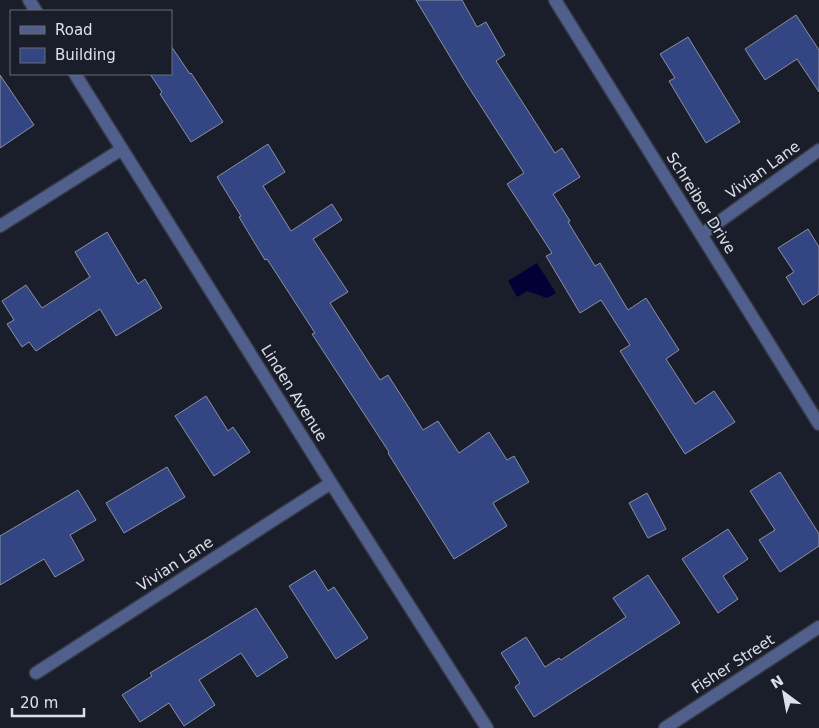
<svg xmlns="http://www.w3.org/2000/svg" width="819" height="728" viewBox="0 0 819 728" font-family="'DejaVu Sans',sans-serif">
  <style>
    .water { fill: #030036 }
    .building { fill: #334683; stroke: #8b91a0 }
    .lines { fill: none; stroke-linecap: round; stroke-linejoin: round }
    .street-casing { stroke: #353945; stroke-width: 15 }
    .street { stroke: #505f8c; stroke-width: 12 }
    .labels { text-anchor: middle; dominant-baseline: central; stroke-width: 4; stroke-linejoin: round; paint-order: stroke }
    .street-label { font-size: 15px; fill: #dde0e8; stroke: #1a1e2a }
  </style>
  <rect width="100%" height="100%" fill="#1a1e2a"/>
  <!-- water -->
  <polygon class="water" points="537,263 556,293 547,298 527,291 517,297 508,281"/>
  <!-- building -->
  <g class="building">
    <polygon points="416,0 462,0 477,27 486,22 505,55 496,61 555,153 562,148 580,177 553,194 570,221 568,222 595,266 600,263 628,310 646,298 679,350 666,359 695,404 714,391 735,422 685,454 620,351 630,345 601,300 580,313 546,256 552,253 507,184 524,173 464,80"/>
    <polygon points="796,15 819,50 819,92 797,59 765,80 745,49"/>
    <polygon points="688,37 740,122 706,143 669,81 675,78 660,54"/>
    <polygon points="171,46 190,74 191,73 223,122 191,142 160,94 162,92 150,74 171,74"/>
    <polygon points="0,75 34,125 0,148"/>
    <polygon points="268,144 285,172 263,186 291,231 332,204 342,220 313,239 348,292 330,303 380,380 388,375 423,430 438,421 459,453 489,432 507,460 514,456 529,482 493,503 507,526 454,559 388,453 389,452 312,334 315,333 267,259 265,260 239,217 241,216 217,177"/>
    <polygon points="808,229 819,247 819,294 803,305 786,277 794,272 778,248"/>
    <polygon points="107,232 138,284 145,279 162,308 116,336 100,309 36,351 29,342 22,347 7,324 14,320 2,301 26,285 42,308 90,277 75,252"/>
    <polygon points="206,396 228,431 233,427 250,452 214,476 175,416"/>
    <polygon points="167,467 185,497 124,533 106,503"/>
    <polygon points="780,472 819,534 819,546 780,572 759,540 775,530 750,491"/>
    <polygon points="78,490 96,520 70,535 84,560 55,577 44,559 0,585 0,536"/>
    <polygon points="647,493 666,529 648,538 629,503"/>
    <polygon points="728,529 748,559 723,576 738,599 718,613 682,559"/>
    <polygon points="315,570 328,591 334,587 368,638 336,659 289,586"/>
    <polygon points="648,575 680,623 534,717 515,687 520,683 501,653 526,637 545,667 559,658 561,660 626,617 613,598"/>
    <polygon points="256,608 288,657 257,677 241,653 199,680 215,705 184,726 169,703 140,722 122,695 152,676 150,673"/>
  </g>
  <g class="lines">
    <defs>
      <g id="street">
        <polyline points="29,0 36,11"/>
        <polyline points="555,0 819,424"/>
        <polyline points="75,74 331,483 487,728"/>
        <polyline points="0,226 122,149"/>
        <polyline points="702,234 819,150"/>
        <polyline points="36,673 331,483"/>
        <polyline points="665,728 819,627"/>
      </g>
    </defs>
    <!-- street casing -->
    <use href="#street" class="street-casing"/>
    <!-- street -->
    <use href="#street" class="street"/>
  </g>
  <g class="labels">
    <!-- street labels -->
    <g class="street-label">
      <text transform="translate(763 170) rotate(-36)">Vivian Lane</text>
      <text transform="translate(701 203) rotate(58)">Schreiber Drive</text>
      <text transform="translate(294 393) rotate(58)">Linden Avenue</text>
      <text transform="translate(175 564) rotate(-33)">Vivian Lane</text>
      <text transform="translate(733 664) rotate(-33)">Fisher Street</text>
    </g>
  </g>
  <!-- legend -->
  <rect x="10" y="10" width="162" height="65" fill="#1a1e2a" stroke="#686c76"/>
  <rect x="20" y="26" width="25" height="8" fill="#505f8c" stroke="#686c76"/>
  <text x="55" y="35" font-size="15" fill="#dde0e8">Road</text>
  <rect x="20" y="48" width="25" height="15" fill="#334683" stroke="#686c76"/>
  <text x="55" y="60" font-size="15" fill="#dde0e8">Building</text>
  <!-- north arrow -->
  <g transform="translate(784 693) rotate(328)" stroke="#1a1e2a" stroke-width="4" paint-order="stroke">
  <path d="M0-4L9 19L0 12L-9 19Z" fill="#dde0e8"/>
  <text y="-8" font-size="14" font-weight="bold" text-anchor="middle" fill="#dde0e8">N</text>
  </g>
  <!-- scale -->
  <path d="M12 708v8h72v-8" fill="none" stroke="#dde0e8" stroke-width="2.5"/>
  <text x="20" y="708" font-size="15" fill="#dde0e8" stroke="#1a1e2a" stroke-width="4" paint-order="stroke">20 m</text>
</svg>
